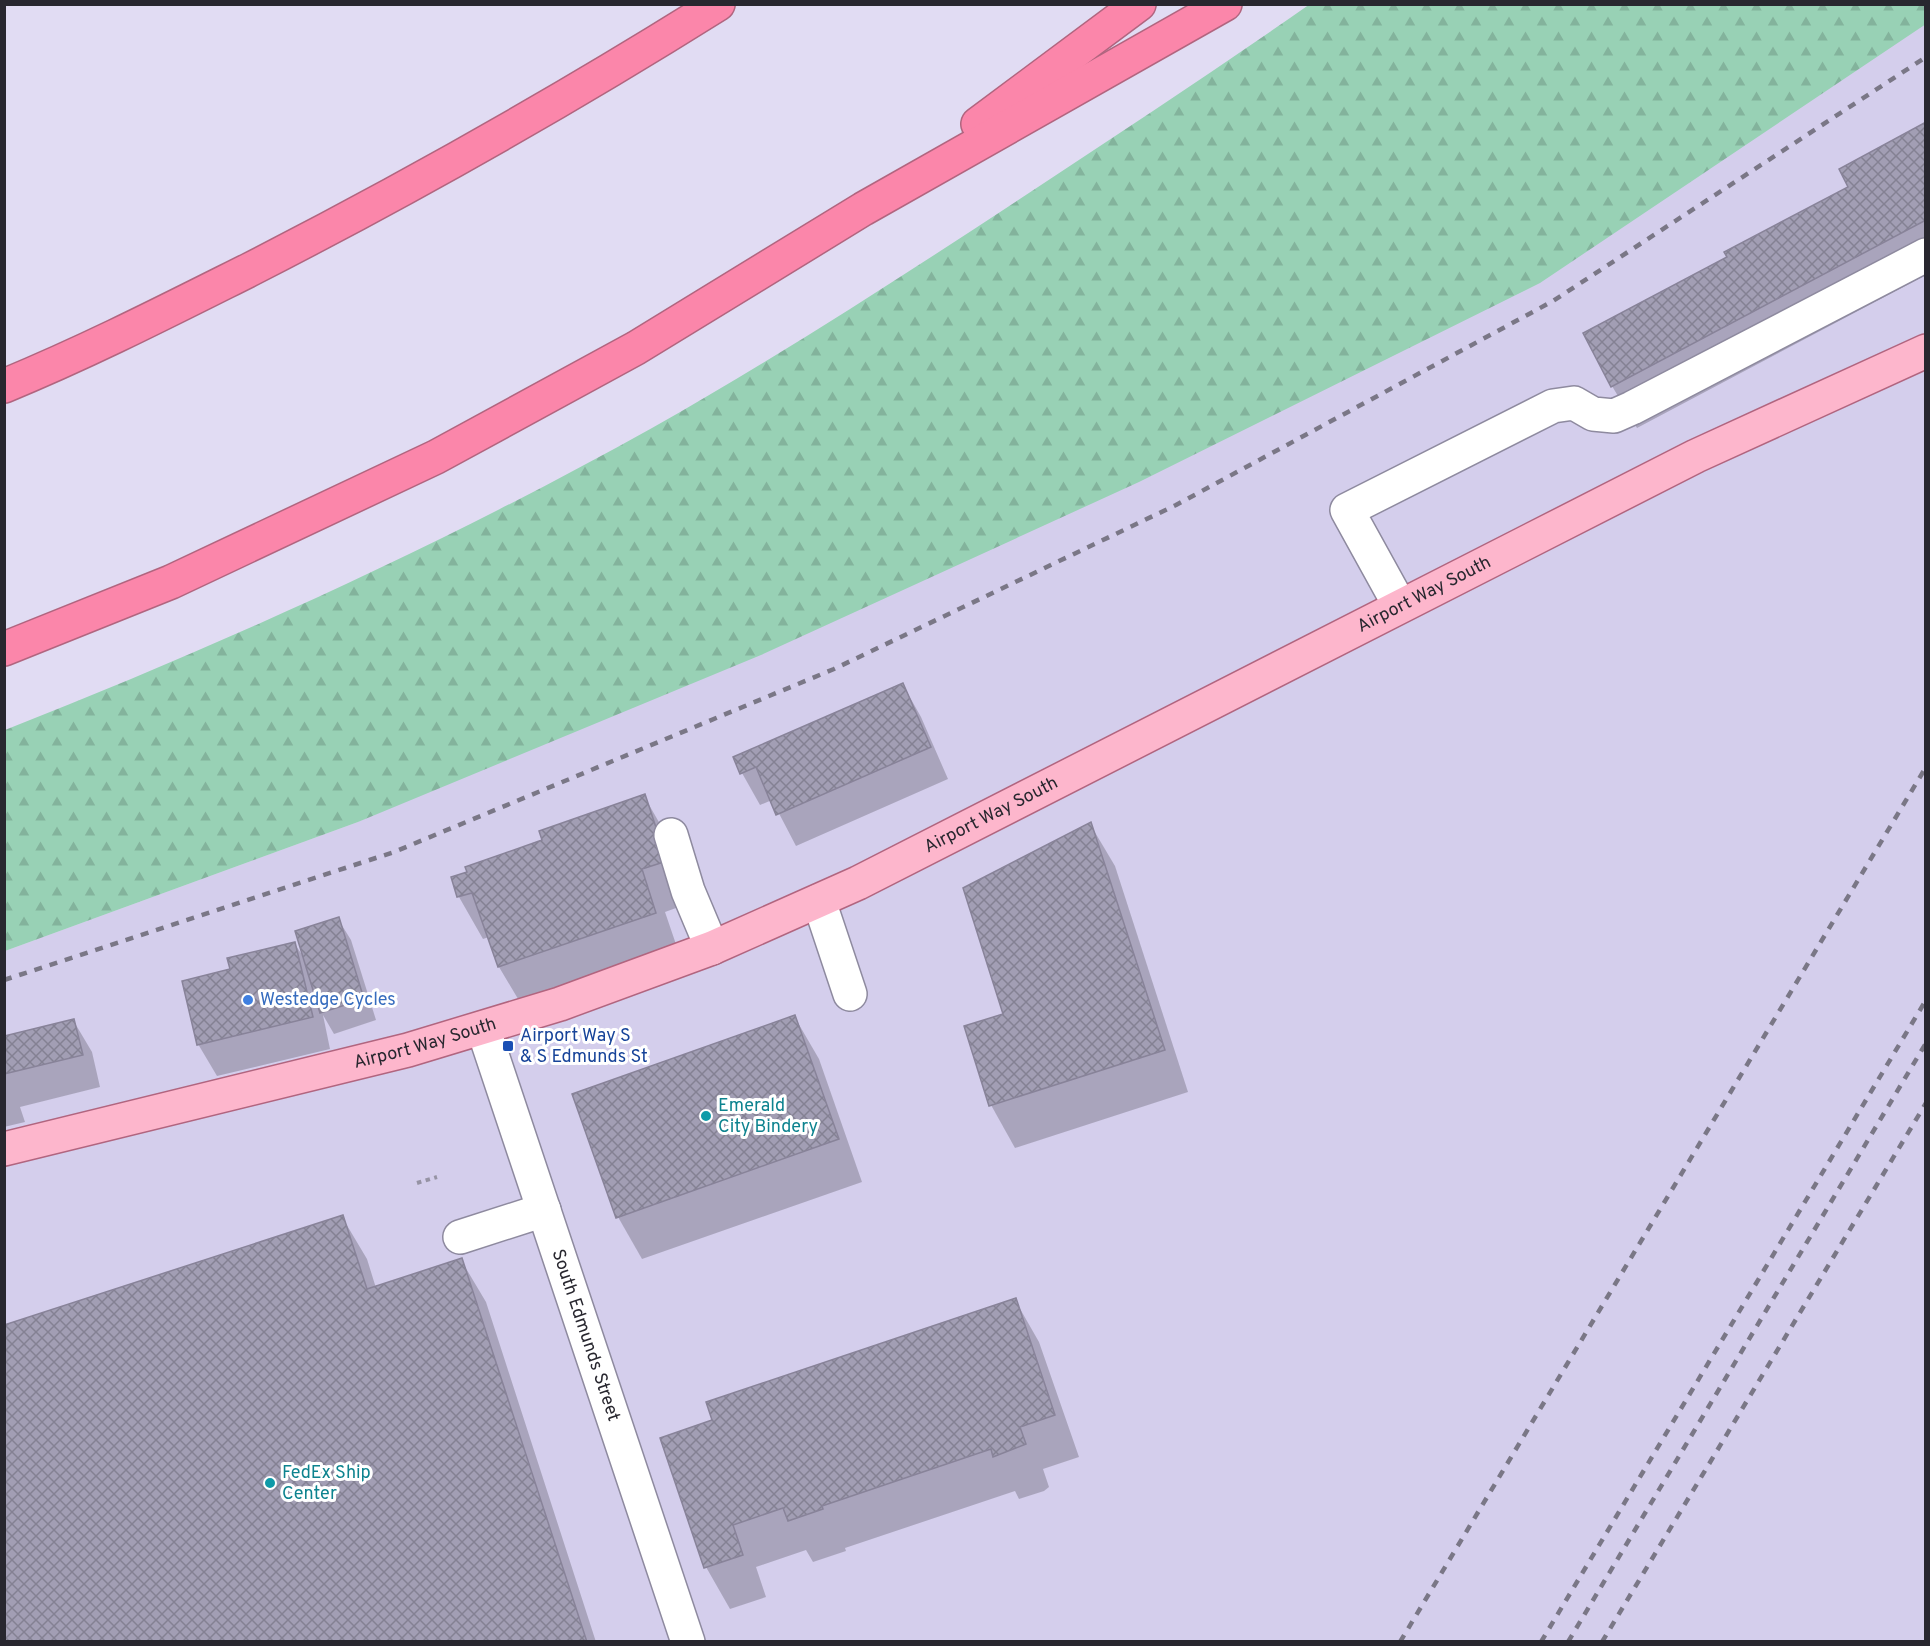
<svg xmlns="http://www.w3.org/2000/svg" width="1930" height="1646" viewBox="0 0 1930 1646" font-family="Overpass,sans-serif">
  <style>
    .built { fill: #d4ceec }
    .forest { fill: url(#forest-firs) }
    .shadow { fill: #0003 }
    .building { fill: url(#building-cross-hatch); stroke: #888399; stroke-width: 1.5 }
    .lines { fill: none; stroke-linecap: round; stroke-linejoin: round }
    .minor-casing { stroke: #8e8a9f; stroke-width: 36 }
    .major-casing { stroke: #b1657f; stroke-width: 36 }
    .highway-casing { stroke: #b1657f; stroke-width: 36 }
    .path { stroke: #9693a4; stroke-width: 4; stroke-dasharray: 4.5 4.5; stroke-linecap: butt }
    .minor { stroke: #fff; stroke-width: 33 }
    .major { stroke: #fdb6cc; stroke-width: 33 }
    .highway { stroke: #fb86aa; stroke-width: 33 }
    .rail { stroke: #7a7786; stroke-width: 4.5; stroke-dasharray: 8 8; stroke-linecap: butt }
    .shop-dot { fill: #3f7fe0; stroke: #fff; stroke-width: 2 }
    .transit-dot { fill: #1a4fb4; stroke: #fff; stroke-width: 2 }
    .culture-dot { fill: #0f9aa8; stroke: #fff; stroke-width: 2 }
    .labels { text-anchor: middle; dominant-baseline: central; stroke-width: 6; stroke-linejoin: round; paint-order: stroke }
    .street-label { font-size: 18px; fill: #28272f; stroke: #fff }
    .shop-label { font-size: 18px; fill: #366cbe; stroke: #fff; text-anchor: start }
    .transit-label { font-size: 18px; fill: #164399; stroke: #fff; text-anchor: start }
    .culture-label { font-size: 18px; fill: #0d838f; stroke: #fff; text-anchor: start }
  </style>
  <defs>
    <pattern id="forest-firs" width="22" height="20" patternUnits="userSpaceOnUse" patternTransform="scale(1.5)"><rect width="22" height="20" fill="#98d1b5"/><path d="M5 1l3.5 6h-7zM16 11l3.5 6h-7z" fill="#83b39c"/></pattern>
    <pattern id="building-cross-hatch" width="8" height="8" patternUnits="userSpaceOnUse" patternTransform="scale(1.5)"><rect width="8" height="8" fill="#a29eb4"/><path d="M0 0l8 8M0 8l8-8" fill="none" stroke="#848193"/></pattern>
  </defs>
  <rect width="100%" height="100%" fill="#e1dcf3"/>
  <!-- built -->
  <polygon class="built" points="1925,23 1925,1641 5,1642 5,951 358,822"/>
  <!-- forest -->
  <path class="forest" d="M1310,4H1925L1926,24L1540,283L1139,482L761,655L358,822L5,951V730C226,643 444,544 652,428C783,354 909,272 1035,189C1127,128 1219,68 1310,4Z"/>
  <!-- shadow -->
  <g class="shadow">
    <polygon points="1926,124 1926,275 1637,428 1612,386 1729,258 1850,187"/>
    <polygon points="903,685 921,717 948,779 796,846 772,800 760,805 742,773"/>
    <polygon points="644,796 668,838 690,903 665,912 680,956 524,1009 499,967 489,937 483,939 459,897 453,878"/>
    <polygon points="1090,824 1115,866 1188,1092 1015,1148 991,1105 1005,1015"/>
    <polygon points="338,919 351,940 376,1020 334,1034 323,1015 330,1049 217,1076 198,1044 232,970 294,943 305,959"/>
    <polygon points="794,1016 819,1059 862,1182 642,1259 618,1217"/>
    <polygon points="73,1020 92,1052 100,1087 20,1107 25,1122 4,1127 4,1038"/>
    <polygon points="342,1217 367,1259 376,1288 461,1260 486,1302 596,1642 4,1642"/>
    <polygon points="1015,1300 1039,1342 1079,1457 1043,1469 1049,1487 1044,1491 1019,1499 1015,1491 845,1548 846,1551 813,1562 806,1550 756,1567 766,1597 730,1609 706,1567 714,1421"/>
  </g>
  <!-- building -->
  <g class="building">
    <polygon points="1926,122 1926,220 1611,387 1583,333 1727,257 1724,252 1848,187 1839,169"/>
    <polygon points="903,683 931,747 776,815 756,767 740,774 733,757"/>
    <polygon points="645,794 667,861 642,869 656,913 498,967 472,893 457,897 451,877 467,872 465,867 542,840 539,831"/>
    <polygon points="1091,822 1165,1050 989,1106 964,1026 1003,1014 963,888"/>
    <polygon points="339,917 364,999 320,1013 295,931"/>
    <polygon points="295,942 313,1017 197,1045 182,981 230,969 227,958"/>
    <polygon points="795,1015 839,1139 616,1218 572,1094"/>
    <polygon points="74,1019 83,1055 4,1074 4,1036"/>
    <polygon points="343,1215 367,1289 462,1258 587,1642 4,1642 4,1325"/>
    <polygon points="1016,1298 1055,1415 1020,1427 1026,1444 993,1457 991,1449 822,1506 823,1509 788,1521 783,1508 733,1525 743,1555 704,1568 660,1438 712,1420 706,1402"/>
  </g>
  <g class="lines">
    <defs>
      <g id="minor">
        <polyline points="1400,606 1347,510 1553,406 1574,403 1593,414 1614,416 1632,408 1926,255"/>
        <polyline points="671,835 688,891 712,948"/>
        <polyline points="819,901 850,994"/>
        <path id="s1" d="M483,1028L688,1642"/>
        <polyline points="460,1237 544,1210"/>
      </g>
      <g id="major">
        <path id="s2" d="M4,1149L408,1050L560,1004L712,948L858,883L1696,456L1926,351"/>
      </g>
      <g id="highway">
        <polyline points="978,124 1139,4"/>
        <path d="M4,386C89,351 169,310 251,269C411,187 565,100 718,4"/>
        <polyline points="4,649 171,582 436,457 636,348 863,209 1225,4"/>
      </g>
    </defs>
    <!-- minor casing -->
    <use href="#minor" class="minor-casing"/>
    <!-- major casing -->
    <use href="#major" class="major-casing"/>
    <!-- highway casing -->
    <use href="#highway" class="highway-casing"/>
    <!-- path -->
    <polyline class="path" points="417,1183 437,1177"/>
    <!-- minor -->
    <use href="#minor" class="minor"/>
    <!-- major -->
    <use href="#major" class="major"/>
    <!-- highway -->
    <use href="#highway" class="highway"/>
    <!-- rail -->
    <g class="rail">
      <polyline points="4,980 394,852 834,669 1176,505 1553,301 1926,57"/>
      <polyline points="1400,1642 1926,767"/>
      <polyline points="1541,1642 1926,1000"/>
      <polyline points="1568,1642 1926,1043"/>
      <polyline points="1602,1642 1926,1103"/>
    </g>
  </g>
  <!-- markers -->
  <circle class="shop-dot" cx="248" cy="1000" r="6"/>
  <rect class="transit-dot" x="502" y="1040" width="12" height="12" rx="3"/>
  <g class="culture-dot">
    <circle cx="706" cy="1116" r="6"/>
    <circle cx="270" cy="1483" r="6"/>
  </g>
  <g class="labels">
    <!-- street labels -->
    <g class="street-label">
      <text stroke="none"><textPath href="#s2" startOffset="1532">Airport Way South</textPath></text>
      <text stroke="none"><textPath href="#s2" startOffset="1046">Airport Way South</textPath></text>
      <text stroke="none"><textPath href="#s2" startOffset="434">Airport Way South</textPath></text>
      <text stroke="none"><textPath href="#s1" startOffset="324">South Edmunds Street</textPath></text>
    </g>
    <!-- shop labels -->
    <g class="shop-label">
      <text x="260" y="1000">Westedge Cycles</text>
    </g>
    <!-- transit labels -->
    <g class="transit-label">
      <text x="520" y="1036">Airport Way S<tspan x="520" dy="21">&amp; S Edmunds St</tspan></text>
    </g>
    <!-- culture labels -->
    <g class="culture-label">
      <text x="718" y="1106">Emerald<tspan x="718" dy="21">City Bindery</tspan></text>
      <text x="282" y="1473">FedEx Ship<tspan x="282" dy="21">Center</tspan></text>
    </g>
  </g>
  <!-- border -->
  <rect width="1930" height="1646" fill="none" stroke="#28272f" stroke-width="12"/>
</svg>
